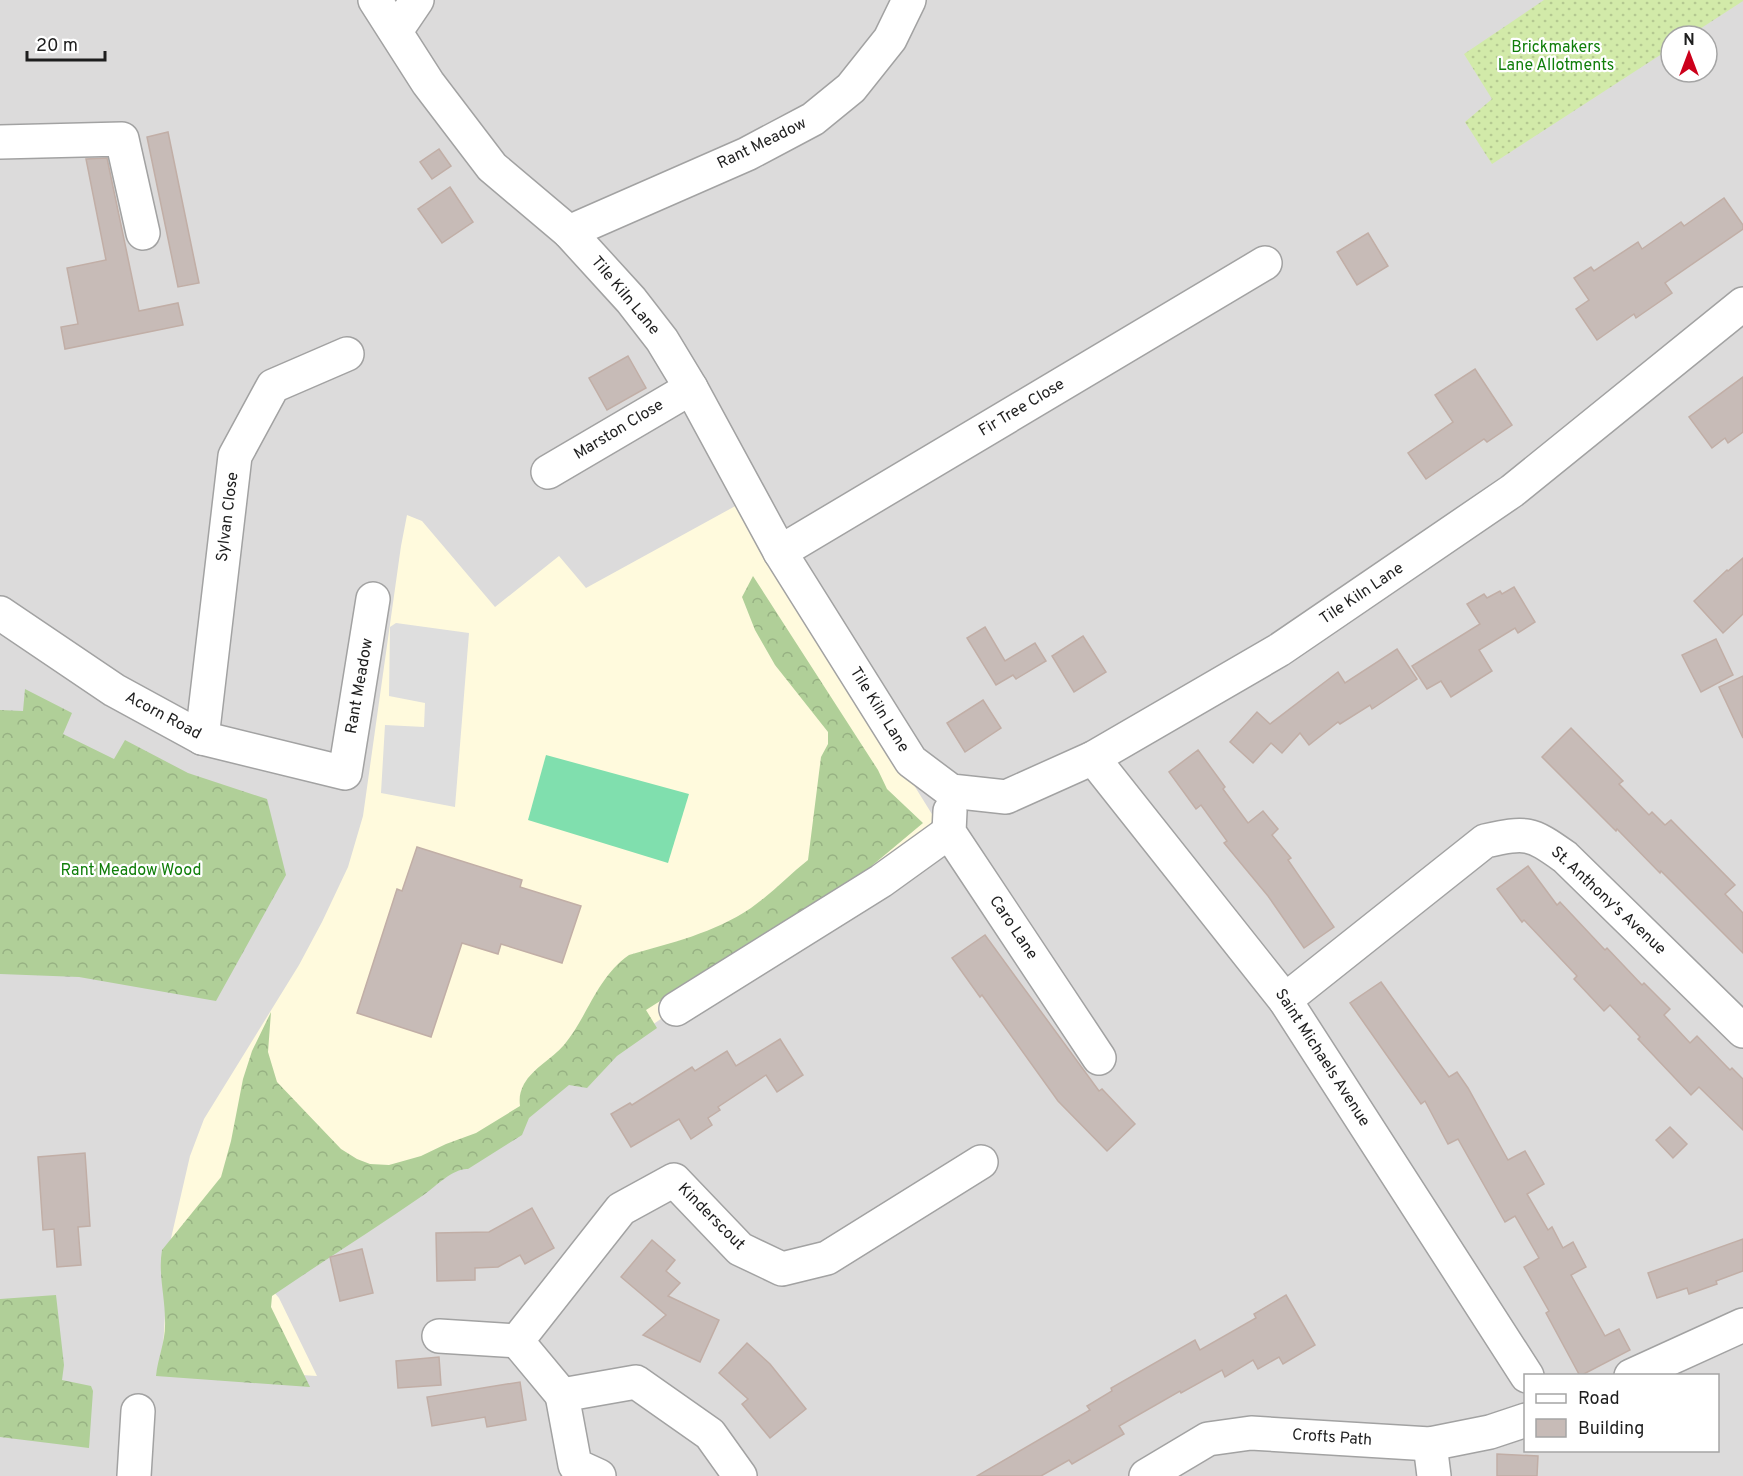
<svg xmlns="http://www.w3.org/2000/svg" width="1743" height="1476" viewBox="0 0 1743 1476" font-family="Overpass,sans-serif">
  <style>
    .residential { fill: #dcdbdb; fill-rule: evenodd }
    .education { fill: #fffadd }
    .forest { fill: url(#forest-crowns) }
    .garden { fill: url(#garden-dots) }
    .pitch { fill: #80dfae }
    .parking { fill: #dedede }
    .building { fill: #c7bbb7; stroke: #c1aea6; stroke-width: 1.5 }
    .lines { fill: none; stroke-linecap: round; stroke-linejoin: round }
    .minor-casing { stroke: #a2a2a2; stroke-width: 36 }
    .minor { stroke: #fff; stroke-width: 33 }
    .labels { text-anchor: middle; dominant-baseline: central; stroke-width: 4.5; stroke-linejoin: round; paint-order: stroke }
    .park-label { font-size: 16px; fill: #107e0a; stroke: #fff }
    .street-label { font-size: 16px; fill: #1e1e1e; stroke: #fff }
  </style>
  <defs>
    <pattern id="forest-crowns" width="20" height="18" patternUnits="userSpaceOnUse" patternTransform="scale(1.5)"><rect width="20" height="18" fill="#b0cf98"/><path d="M2 6a3 3 0 1 1 6 0M12 15a3 3 0 1 1 6 0" fill="none" stroke="#97b183"/></pattern>
    <pattern id="garden-dots" width="8" height="8" patternUnits="userSpaceOnUse" patternTransform="scale(1.5)"><rect width="8" height="8" fill="#d2eaa9"/><path d="M2 2h.1M6 6h.1" fill="none" stroke="#b4c891" stroke-width="1.8" stroke-linecap="round"/></pattern>
  </defs>
  <rect width="100%" height="100%" fill="#efeae4"/>
  <!-- residential -->
  <path class="residential" d="M0,0H1743V1476H0ZM1671,36H1707V72H1671ZM1526,1376H1718V1450H1526Z"/>
  <!-- education -->
  <polygon class="education" points="739,504 940,827 623,1045 261,1277 279,1298 317,1376 162,1366 169,1247 190,1156 204,1119 299,965 322,922 348,867 363,816 401,546 407,515 422,521 495,607 559,556 586,588"/>
  <!-- forest -->
  <g class="forest">
    <path d="M753,576L878,770L887,789L923,823L868,869L646,1010L657,1028L617,1056L587,1088L569,1085L529,1118L522,1135L468,1169C454,1168 437,1185 425,1194C375,1229 323,1261 272,1296L271,1307L310,1387L156,1376C158,1356 166,1342 165,1320C165,1297 158,1273 162,1250L221,1177L231,1141L243,1079L252,1051L271,1012L268,1052L277,1082L341,1149L357,1159L370,1164L389,1165L421,1156L446,1144L476,1133L520,1106C519,1097 520,1092 524,1084C533,1068 552,1059 564,1045C588,1016 597,977 629,955C671,943 714,933 751,908C771,894 789,875 808,860L821,757L828,744V732L775,665L755,630L742,597Z"/>
    <polygon points="25,689 72,713 63,734 114,759 125,740 188,773 267,799 286,875 216,1001 79,977 0,974 0,710 23,711"/>
    <polygon points="56,1295 64,1365 62,1380 91,1386 93,1391 89,1448 0,1437 0,1299"/>
  </g>
  <!-- garden -->
  <polygon class="garden" points="1544,0 1743,0 1743,1 1689,36 1671,36 1671,48 1492,164 1465,122 1492,99 1464,54"/>
  <!-- pitch -->
  <polygon class="pitch" points="546,755 689,794 668,863 528,820"/>
  <!-- parking -->
  <polygon class="parking" points="396,623 469,633 455,807 381,793 385,725 424,727 425,703 389,696 390,627"/>
  <!-- building -->
  <g class="building">
    <polygon points="168,132 199,283 178,287 147,137"/>
    <polygon points="439,149 451,166 432,179 420,162"/>
    <polygon points="107,158 139,311 178,303 183,325 65,349 61,327 78,324 67,268 106,260 86,159"/>
    <polygon points="450,187 473,222 442,243 418,209"/>
    <polygon points="1724,198 1743,225 1743,229 1665,283 1672,293 1636,318 1634,314 1597,340 1576,309 1589,300 1574,278 1591,267 1594,271 1638,242 1642,249 1681,222 1684,226"/>
    <polygon points="1368,233 1388,266 1357,285 1337,252"/>
    <polygon points="628,356 646,388 607,410 589,378"/>
    <polygon points="1475,369 1512,425 1487,442 1484,439 1426,479 1408,453 1453,422 1435,395"/>
    <polygon points="1743,377 1743,432 1728,443 1725,438 1712,448 1689,417"/>
    <polygon points="1743,558 1743,614 1723,633 1694,601 1727,570 1728,571"/>
    <polygon points="1514,587 1535,622 1518,633 1515,628 1479,650 1492,671 1451,697 1441,681 1427,689 1412,666 1480,624 1467,604 1484,594 1487,598 1500,591 1502,594"/>
    <polygon points="985,627 1005,661 1035,643 1046,661 1016,679 1013,675 996,685 967,638"/>
    <polygon points="1083,636 1106,672 1074,692 1052,656"/>
    <polygon points="1716,639 1733,675 1701,692 1682,655"/>
    <polygon points="1397,649 1417,679 1372,709 1370,705 1340,724 1338,722 1309,745 1300,733 1282,753 1271,743 1253,763 1230,742 1257,712 1270,724 1338,672 1345,683"/>
    <polygon points="1743,676 1743,738 1719,687"/>
    <polygon points="983,700 1001,728 965,752 947,723"/>
    <polygon points="1571,728 1623,781 1619,784 1649,815 1652,812 1665,825 1671,820 1735,885 1725,894 1743,913 1743,953 1661,871 1660,873 1617,829 1616,831 1542,757"/>
    <polygon points="1198,750 1225,787 1223,789 1248,823 1263,811 1278,829 1272,835 1291,858 1288,860 1334,927 1304,948 1268,896 1224,843 1227,841 1201,805 1196,809 1169,772"/>
    <polygon points="417,847 522,880 520,887 581,906 562,963 501,944 498,954 462,943 431,1037 357,1013 397,889 402,891"/>
    <polygon points="1528,866 1557,905 1560,902 1605,950 1607,948 1642,985 1644,983 1670,1009 1664,1015 1690,1043 1697,1036 1730,1070 1732,1068 1743,1079 1743,1130 1699,1087 1691,1095 1638,1039 1640,1037 1610,1005 1604,1011 1574,979 1577,976 1524,920 1522,922 1497,889"/>
    <polygon points="985,935 1099,1091 1102,1089 1135,1124 1107,1151 1058,1101 982,995 980,997 952,958"/>
    <polygon points="1381,982 1449,1077 1457,1072 1468,1088 1508,1160 1525,1151 1544,1184 1527,1194 1548,1230 1552,1227 1563,1248 1573,1242 1586,1267 1571,1275 1605,1336 1619,1329 1630,1350 1580,1376 1546,1313 1549,1311 1524,1267 1539,1258 1515,1216 1505,1222 1458,1139 1448,1144 1425,1101 1421,1104 1350,1003"/>
    <polygon points="780,1039 803,1075 777,1092 766,1075 718,1107 720,1110 708,1118 712,1125 691,1139 679,1119 631,1147 611,1114 630,1103 632,1105 692,1067 695,1071 727,1051 736,1066"/>
    <polygon points="1670,1127 1687,1144 1673,1158 1656,1140"/>
    <polygon points="85,1153 90,1226 78,1227 81,1265 57,1267 54,1229 43,1230 38,1157"/>
    <polygon points="532,1208 554,1248 525,1264 520,1255 498,1267 475,1268 475,1280 437,1281 436,1233 489,1232"/>
    <polygon points="1743,1239 1743,1271 1716,1281 1717,1284 1689,1294 1687,1288 1657,1298 1648,1273"/>
    <polygon points="652,1240 675,1260 666,1271 680,1283 668,1296 719,1320 700,1362 643,1335 666,1315 621,1277"/>
    <polygon points="362,1249 373,1293 340,1301 330,1257"/>
    <polygon points="1286,1295 1315,1345 1283,1364 1279,1357 1258,1369 1253,1360 1225,1377 1222,1370 1181,1393 1180,1391 1119,1426 1124,1434 1072,1464 1069,1460 1041,1476 977,1476 1090,1410 1087,1406 1112,1391 1111,1388 1195,1340 1200,1350 1256,1318 1254,1314"/>
    <polygon points="747,1343 770,1364 806,1409 770,1438 742,1404 748,1399 719,1373"/>
    <polygon points="439,1357 441,1385 398,1388 396,1361"/>
    <polygon points="520,1382 526,1420 487,1427 485,1417 432,1426 427,1397"/>
    <polygon points="1497,1454 1538,1456 1537,1476 1497,1476"/>
  </g>
  <g class="lines">
    <defs>
      <g id="minor">
        <polyline points="375,0 428,83 492,167 569,232 631,300 662,340 691,388 780,552 911,761 951,791 1006,797 1093,758 1279,650 1512,491 1743,304"/>
        <polyline points="396,31 417,0"/>
        <polyline points="0,142 122,139 143,233"/>
        <polyline points="569,232 747,154 813,119 851,88 890,39 909,0"/>
        <polyline points="548,472 691,388"/>
        <polyline points="780,552 1265,263"/>
        <polyline points="0,613 114,690 202,738 345,773 373,599"/>
        <polyline points="202,738 235,456 273,386 347,354"/>
        <polyline points="1093,758 1285,1000 1527,1376"/>
        <polyline points="950,811 949,832 1099,1058"/>
        <path d="M1285,1000L1485,841C1527,832 1530,832 1565,857L1743,1031"/>
        <polyline points="676,1009 881,881 949,832"/>
        <polyline points="439,1336 517,1341"/>
        <polyline points="1631,1376 1743,1325"/>
        <polyline points="562,1395 517,1341 621,1209 674,1180 740,1249 782,1269 827,1258 981,1162"/>
        <polyline points="1430,1444 1434,1476"/>
        <polyline points="134,1476 138,1411"/>
        <polyline points="599,1476 575,1465 562,1395 636,1382 710,1434 740,1476"/>
        <polyline points="1146,1476 1208,1439 1251,1433 1430,1444 1490,1432 1526,1420"/>
      </g>
    </defs>
    <!-- minor casing -->
    <use href="#minor" class="minor-casing"/>
    <!-- minor -->
    <use href="#minor" class="minor"/>
  </g>
  <g class="labels">
    <!-- park labels -->
    <g class="park-label">
      <text x="1556" y="48">Brickmakers<tspan x="1556" dy="18">Lane Allotments</tspan></text>
      <text x="131" y="871">Rant Meadow Wood</text>
    </g>
    <!-- street labels -->
    <g class="street-label">
      <text transform="translate(762 144) rotate(-26)">Rant Meadow</text>
      <text transform="translate(625 296) rotate(50)">Tile Kiln Lane</text>
      <text transform="translate(1022 408) rotate(-31)">Fir Tree Close</text>
      <text transform="translate(619 430) rotate(-31)">Marston Close</text>
      <text transform="translate(228 517) rotate(-83)">Sylvan Close</text>
      <text transform="translate(1362 594) rotate(-34)">Tile Kiln Lane</text>
      <text transform="translate(360 686) rotate(-80)">Rant Meadow</text>
      <text transform="translate(879 710) rotate(58)">Tile Kiln Lane</text>
      <text transform="translate(163 716) rotate(28)">Acorn Road</text>
      <text transform="translate(1608 901) rotate(43)">St. Anthony's Avenue</text>
      <text transform="translate(1013 928) rotate(56)">Caro Lane</text>
      <text transform="translate(1322 1058) rotate(57)">Saint Michaels Avenue</text>
      <text transform="translate(711 1217) rotate(45)">Kinderscout</text>
      <text transform="translate(1332 1438) rotate(4)">Crofts Path</text>
    </g>
  </g>
  <!-- legend -->
  <rect x="1524" y="1374" width="195" height="78" fill="#ffffff" stroke="#a5a5a5" stroke-width="1.5"/>
  <rect x="1536" y="1394" width="30" height="9" fill="#ffffff" stroke="#a5a5a5" stroke-width="1.5"/>
  <text x="1578" y="1404" font-size="18" fill="#1e1e1e">Road</text>
  <rect x="1536" y="1419" width="30" height="18" fill="#c7bbb7" stroke="#a5a5a5" stroke-width="1.5"/>
  <text x="1578" y="1434" font-size="18" fill="#1e1e1e">Building</text>
  <!-- north arrow -->
  <g transform="translate(1689 54)"><circle r="28" fill="#ffffff" stroke="#a5a5a5" stroke-width="1.5"/>
  <path d="M0-4.5L10 22L0 15L-10 22Z" fill="#cc001b"/>
  <text y="-9" font-size="16" font-weight="bold" text-anchor="middle" fill="#1e1e1e">N</text>
  </g>
  <!-- scale -->
  <path d="M27 51v9h78v-9" fill="none" stroke="#1e1e1e" stroke-width="3"/>
  <text x="36" y="51" font-size="18" fill="#1e1e1e" stroke="#ffffff" stroke-width="4.5" paint-order="stroke">20 m</text>
</svg>
